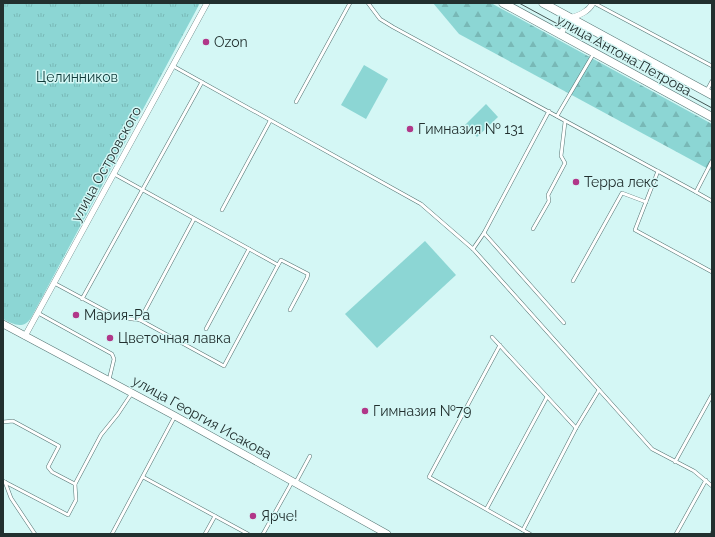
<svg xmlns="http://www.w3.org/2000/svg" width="715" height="537" viewBox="0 0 715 537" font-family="Raleway,sans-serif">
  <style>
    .grass { fill: #8cd6d4 }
    .forest { fill: url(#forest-firs) }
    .park { fill: url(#park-tufts) }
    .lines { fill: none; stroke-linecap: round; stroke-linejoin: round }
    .service-casing { stroke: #547473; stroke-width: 4 }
    .minor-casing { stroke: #547473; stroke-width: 6 }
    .tertiary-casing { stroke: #547473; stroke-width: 8 }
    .secondary-casing { stroke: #547473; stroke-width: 9 }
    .service { stroke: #fff; stroke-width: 3 }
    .minor { stroke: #fff; stroke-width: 5.5 }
    .tertiary { stroke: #fff; stroke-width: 7 }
    .secondary { stroke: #fff; stroke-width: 8 }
    .tram { stroke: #455756; stroke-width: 1 }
    .poi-dot { fill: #b13789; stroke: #d4f7f5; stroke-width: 1.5 }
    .labels { text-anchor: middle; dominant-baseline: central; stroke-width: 3; stroke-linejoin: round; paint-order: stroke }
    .poi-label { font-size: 14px; fill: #22302f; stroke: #d4f7f5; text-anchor: start }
    .street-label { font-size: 14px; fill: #22302f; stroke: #d4f7f5 }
    .park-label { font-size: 14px; fill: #0f3a39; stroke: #d4f7f5 }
  </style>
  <defs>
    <pattern id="forest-firs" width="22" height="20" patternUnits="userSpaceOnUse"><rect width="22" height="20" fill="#8cd6d4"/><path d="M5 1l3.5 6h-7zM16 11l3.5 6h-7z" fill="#78b8b6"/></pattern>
    <pattern id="park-tufts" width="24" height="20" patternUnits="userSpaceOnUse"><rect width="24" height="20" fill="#8cd6d4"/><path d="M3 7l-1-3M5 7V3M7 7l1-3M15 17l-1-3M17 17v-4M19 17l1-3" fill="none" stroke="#78b8b6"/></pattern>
  </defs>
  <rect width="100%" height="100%" fill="#d4f7f5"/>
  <!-- grass -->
  <g class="grass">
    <polygon points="364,65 388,79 366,119 341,105"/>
    <polygon points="486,104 498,117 477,137 465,125"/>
    <polygon points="425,241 456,275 377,348 345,314"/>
  </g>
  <!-- forest -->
  <polygon class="forest" points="433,3 491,3 712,124 712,171 459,34"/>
  <!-- park -->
  <path class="park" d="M3,3H200L31,318C23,330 13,324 3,319Z"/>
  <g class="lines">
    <defs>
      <g id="service">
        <polyline points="368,3 380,19 393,27 696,192"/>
        <polyline points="594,3 712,66"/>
        <polyline points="173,66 421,204 473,249 652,449 694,471 712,486"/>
        <polyline points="706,92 712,81"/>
        <polyline points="296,102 350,3"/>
        <polyline points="557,116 594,53"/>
        <polyline points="712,161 696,192 712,201"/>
        <polyline points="658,171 635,230 712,272"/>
        <polyline points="114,174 278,265 281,260 308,274 307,278 290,310"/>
        <polyline points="222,210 270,121"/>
        <polyline points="533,229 549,201 548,195 565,163 561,156 565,122"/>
        <polyline points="484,233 564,323"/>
        <polyline points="473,249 484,233 549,111"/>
        <polyline points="573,281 622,193 646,202"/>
        <polyline points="54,283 117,317 140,320 224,366 278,265"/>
        <polyline points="82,299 202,82"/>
        <polyline points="38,313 112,354 114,359 109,380"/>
        <polyline points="140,320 194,219"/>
        <polyline points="206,329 249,249"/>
        <polyline points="492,337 576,428 599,390"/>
        <polyline points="500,345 429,477 530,534"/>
        <polyline points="3,422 13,421 59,446 48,467 52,472 75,484"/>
        <polyline points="675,462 712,395"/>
        <polyline points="143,477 248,534"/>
        <polyline points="3,481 68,515 76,500 75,484 101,435 118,414 132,393"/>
        <polyline points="5,482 11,498 35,534"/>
        <polyline points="296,482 310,456"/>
        <polyline points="487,508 547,397"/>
        <polyline points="523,530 576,428"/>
        <polyline points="112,534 175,416"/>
        <polyline points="205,534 215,516"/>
        <polyline points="263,534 292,482"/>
        <polyline points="676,534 706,480"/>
        <polyline points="712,534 712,533"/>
      </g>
      <g id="minor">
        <path d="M560,35L570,18C580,15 588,12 593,3"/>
        <polyline points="25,336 207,3"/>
      </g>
      <polyline id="tertiary" points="3,324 175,416 387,534"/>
      <g id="secondary">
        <polyline points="503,3 712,117"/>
        <polyline points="543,3 712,95"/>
      </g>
    </defs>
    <!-- service casing -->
    <use href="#service" class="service-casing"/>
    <!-- minor casing -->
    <use href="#minor" class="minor-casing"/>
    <!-- tertiary casing -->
    <use href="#tertiary" class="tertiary-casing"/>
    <!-- secondary casing -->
    <use href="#secondary" class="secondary-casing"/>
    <!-- service -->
    <use href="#service" class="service"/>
    <!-- minor -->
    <use href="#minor" class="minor"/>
    <!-- tertiary -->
    <use href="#tertiary" class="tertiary"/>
    <!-- secondary -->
    <use href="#secondary" class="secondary"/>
    <!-- tram -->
    <polyline class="tram" points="519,3 712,108"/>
  </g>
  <!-- markers -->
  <g class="poi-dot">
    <circle cx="206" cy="42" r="4"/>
    <circle cx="410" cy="129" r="4"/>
    <circle cx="576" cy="182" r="4"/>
    <circle cx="76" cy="315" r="4"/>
    <circle cx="110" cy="338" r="4"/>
    <circle cx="365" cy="411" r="4"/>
    <circle cx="253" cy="516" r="4"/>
  </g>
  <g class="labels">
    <!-- poi labels -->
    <g class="poi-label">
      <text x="214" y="42">Ozon</text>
      <text x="418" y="129">Гимназия № 131</text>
      <text x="584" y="182">Терра лекс</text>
      <text x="84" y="315">Мария-Ра</text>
      <text x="118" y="338">Цветочная лавка</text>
      <text x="373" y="411">Гимназия №79</text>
      <text x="261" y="516">Ярче!</text>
    </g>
    <!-- street labels -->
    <g class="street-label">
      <text transform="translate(624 55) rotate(29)">улица Антона Петрова</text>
      <text transform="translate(106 164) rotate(-61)">улица Островского</text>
      <text transform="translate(202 417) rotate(29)">улица Георгия Исакова</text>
    </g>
    <!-- park labels -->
    <g class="park-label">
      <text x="77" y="77">Целинников</text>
    </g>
  </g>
  <!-- border -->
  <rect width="715" height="537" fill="none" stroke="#22302f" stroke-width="8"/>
</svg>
